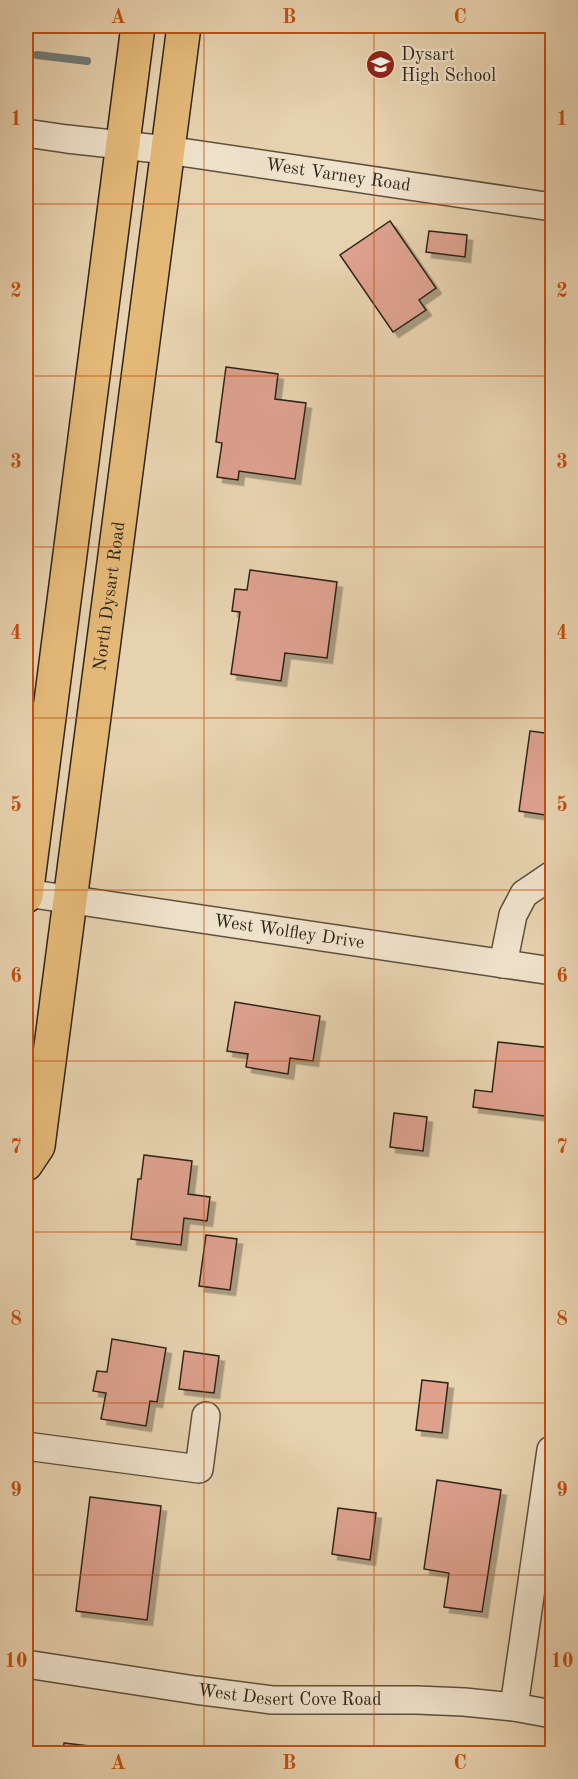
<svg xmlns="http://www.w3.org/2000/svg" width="578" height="1779" viewBox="0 0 578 1779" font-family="'Old Standard TT',serif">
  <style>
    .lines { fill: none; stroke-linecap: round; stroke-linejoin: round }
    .stream { stroke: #707b78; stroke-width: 8 }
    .building { fill: #dda18e; stroke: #2d2419; stroke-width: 1.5; filter: url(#shadow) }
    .minor-casing { stroke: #5c503e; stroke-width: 30 }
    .major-casing { stroke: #2d2419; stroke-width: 36 }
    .minor { stroke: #efe2cb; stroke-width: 27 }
    .major { stroke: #e4b978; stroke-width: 33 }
    .grid { fill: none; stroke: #c34e0f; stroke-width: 1.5; stroke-opacity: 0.55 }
    .labels { text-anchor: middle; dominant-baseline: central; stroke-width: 4.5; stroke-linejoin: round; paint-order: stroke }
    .poi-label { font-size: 18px; fill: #2d2419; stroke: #efe2cb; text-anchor: start }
    .street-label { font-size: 18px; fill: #2d2419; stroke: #efe2cb }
    .neatline { fill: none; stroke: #c34e0f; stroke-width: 2 }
    .grid-label { font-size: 20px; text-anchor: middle; font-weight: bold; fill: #c34e0f }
  </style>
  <defs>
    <filter id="shadow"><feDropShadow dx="5.5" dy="5.5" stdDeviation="0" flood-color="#0004"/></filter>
  </defs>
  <rect width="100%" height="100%" fill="#e7d2af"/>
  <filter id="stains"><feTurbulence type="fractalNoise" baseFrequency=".00333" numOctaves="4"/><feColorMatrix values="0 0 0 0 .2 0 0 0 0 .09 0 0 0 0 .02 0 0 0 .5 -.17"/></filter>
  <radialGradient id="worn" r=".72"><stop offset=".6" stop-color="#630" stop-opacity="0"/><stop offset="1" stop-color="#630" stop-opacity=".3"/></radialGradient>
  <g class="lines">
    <!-- stream -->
    <polyline class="stream" points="37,55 87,61"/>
  </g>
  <!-- building -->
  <g class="building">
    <polygon points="390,221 436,288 419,300 426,310 393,332 340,255"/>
    <polygon points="429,231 467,235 465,257 426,252"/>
    <polygon points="226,367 278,374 275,399 306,403 295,479 239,471 238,480 217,477 222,443 216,442"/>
    <polygon points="250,570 337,582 327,658 285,653 281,681 231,674 240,612 232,611 235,589 247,590"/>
    <polygon points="530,731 552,734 552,816 519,811"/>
    <polygon points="235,1002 320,1016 313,1061 290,1058 288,1074 246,1067 248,1054 227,1051"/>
    <polygon points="498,1042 552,1048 552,1117 473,1107 475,1090 492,1092"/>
    <polygon points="394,1113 427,1117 423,1151 390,1147"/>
    <polygon points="144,1155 192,1161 188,1194 210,1197 207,1221 184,1218 181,1245 131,1239 138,1179 141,1179"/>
    <polygon points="206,1235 237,1239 230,1290 199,1286"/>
    <polygon points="112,1339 166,1348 157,1402 150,1401 146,1426 101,1419 106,1393 93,1391 97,1371 107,1372"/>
    <polygon points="184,1351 219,1356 214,1393 179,1389"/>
    <polygon points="422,1380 448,1383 442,1433 416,1430"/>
    <polygon points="437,1480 501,1490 482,1612 444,1607 449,1573 424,1569"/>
    <polygon points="90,1497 161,1506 147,1620 76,1611"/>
    <polygon points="338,1508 376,1513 370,1560 332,1554"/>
    <polygon points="64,1743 115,1749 114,1754 62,1754"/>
  </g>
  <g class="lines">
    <defs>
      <g id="minor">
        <path id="s1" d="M26,133L67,139L167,150L552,207"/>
        <polyline points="26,715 49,718"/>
        <path id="s2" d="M26,893L552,971"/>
        <polyline points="503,964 513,915 524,894 552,875"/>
        <polyline points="26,1446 199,1469 206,1416"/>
        <path id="s3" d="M26,1664L195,1690L272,1700H417L464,1702L514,1707L552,1714"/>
        <polyline points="514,1707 551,1450"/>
      </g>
      <g id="major">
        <polyline points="26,896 138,26"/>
        <path id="s4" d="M26,1164L38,1146L184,26"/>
      </g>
    </defs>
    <!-- minor casing -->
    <use href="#minor" class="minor-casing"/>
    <!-- major casing -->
    <use href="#major" class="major-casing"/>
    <!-- minor -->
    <use href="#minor" class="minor"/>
    <!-- major -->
    <use href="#major" class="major"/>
  </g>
  <!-- grid -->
  <path class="grid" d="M204,26V1754M374,26V1754M26,204H552M26,376H552M26,547H552M26,718H552M26,890H552M26,1061H552M26,1232H552M26,1403H552M26,1575H552"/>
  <!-- icons -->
  <defs>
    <symbol id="school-disc" viewBox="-11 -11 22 22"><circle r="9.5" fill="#8f2418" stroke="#efe2cb"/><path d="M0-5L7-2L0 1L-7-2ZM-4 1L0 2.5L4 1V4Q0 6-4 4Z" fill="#fff"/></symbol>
  </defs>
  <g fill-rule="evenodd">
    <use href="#school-disc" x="364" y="48" width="33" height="33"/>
  </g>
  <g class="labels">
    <!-- poi labels -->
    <g class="poi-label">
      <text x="401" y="55">Dysart<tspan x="401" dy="21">High School</tspan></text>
    </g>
    <!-- street labels -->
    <g class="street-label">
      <text stroke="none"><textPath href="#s1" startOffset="315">West Varney Road</textPath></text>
      <text stroke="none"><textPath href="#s4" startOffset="576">North Dysart Road</textPath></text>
      <text stroke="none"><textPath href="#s2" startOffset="266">West Wolfley Drive</textPath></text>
      <text stroke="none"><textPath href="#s3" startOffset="266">West Desert Cove Road</textPath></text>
    </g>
  </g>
  <!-- margin -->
  <rect width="578" height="1779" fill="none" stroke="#e7d2af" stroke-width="66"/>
  <rect x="33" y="33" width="512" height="1713" class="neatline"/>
  <g class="grid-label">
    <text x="118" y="23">A</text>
    <text x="289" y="23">B</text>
    <text x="460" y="23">C</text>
    <text x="16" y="125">1</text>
    <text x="562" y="125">1</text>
    <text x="16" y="297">2</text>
    <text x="562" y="297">2</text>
    <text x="16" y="468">3</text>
    <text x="562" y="468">3</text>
    <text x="16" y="639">4</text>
    <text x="562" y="639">4</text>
    <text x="16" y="811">5</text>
    <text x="562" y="811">5</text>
    <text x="16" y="982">6</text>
    <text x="562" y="982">6</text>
    <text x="16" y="1153">7</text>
    <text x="562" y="1153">7</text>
    <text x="16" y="1325">8</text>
    <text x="562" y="1325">8</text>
    <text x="16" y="1496">9</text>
    <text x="562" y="1496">9</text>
    <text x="16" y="1667">10</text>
    <text x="562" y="1667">10</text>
    <text x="118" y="1769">A</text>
    <text x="289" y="1769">B</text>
    <text x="460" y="1769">C</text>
  </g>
  <rect width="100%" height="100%" filter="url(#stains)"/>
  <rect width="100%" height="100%" fill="url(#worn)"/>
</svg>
